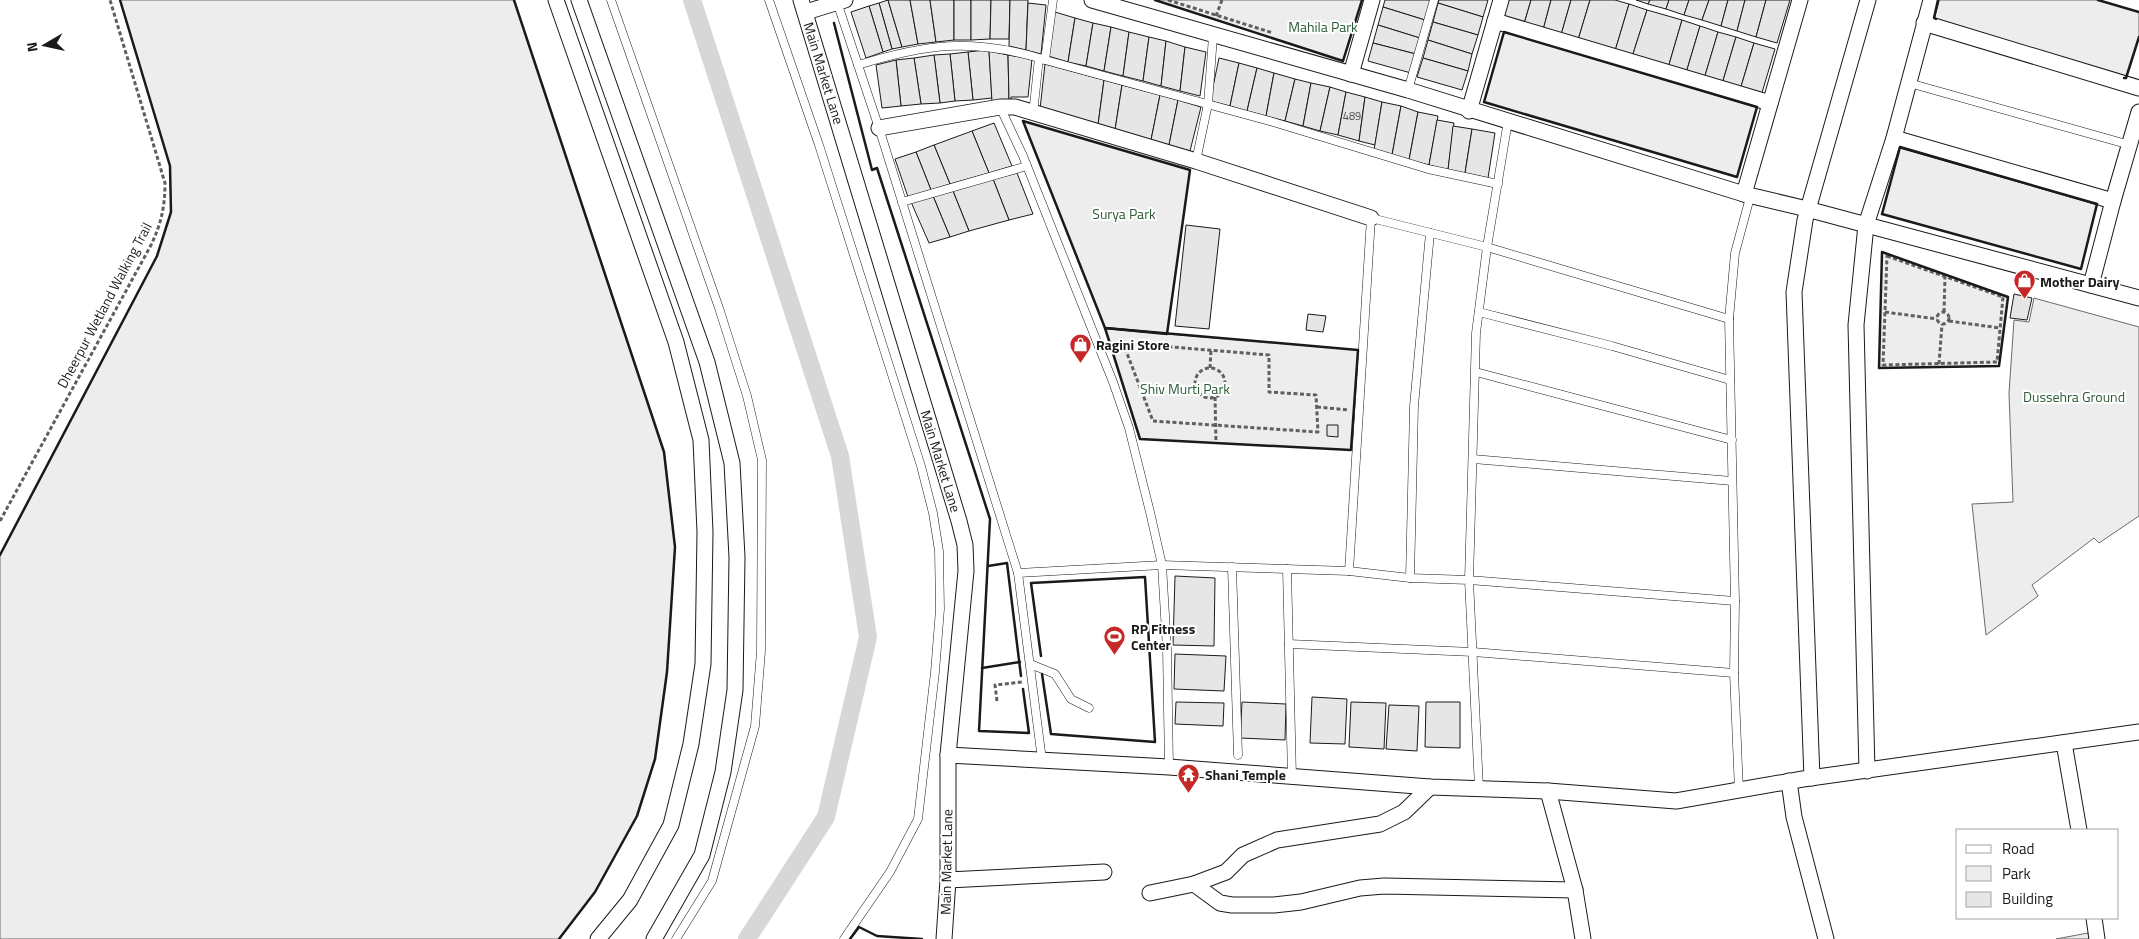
<svg xmlns="http://www.w3.org/2000/svg" width="2139" height="939" viewBox="0 0 2139 939" font-family="'Titillium Web',sans-serif">
  <style>
    .green { fill: #ededed; stroke: #6a6a6a }
    .lines { fill: none; stroke-linecap: round; stroke-linejoin: round }
    .canal { stroke: #d7d7d7; stroke-width: 18 }
    .building { fill: #e6e6e6; stroke: #1a1a1a }
    .service-casing { stroke: #1a1a1a; stroke-width: 9 }
    .minor-casing { stroke: #1a1a1a; stroke-width: 17 }
    .path { stroke: #5f5f5f; stroke-width: 3; stroke-dasharray: 4 2.5; stroke-linecap: butt }
    .service { stroke: #fff; stroke-width: 8 }
    .minor { stroke: #fff; stroke-width: 15 }
    .wall { stroke: #1a1a1a; stroke-width: 2.5 }
    .labels { text-anchor: middle; dominant-baseline: central; stroke-width: 4; stroke-linejoin: round; paint-order: stroke }
    .number-label { font-size: 11px; fill: #4d4d4d }
    .park-label { font-size: 14px; fill: #2b5a34; stroke: #fff }
    .street-label { font-size: 14px; fill: #1a1a1a; stroke: #fff }
    .poi-label { font-size: 14px; font-weight: bold; fill: #1a1a1a; stroke: #fff; text-anchor: start }
  </style>
  <rect width="100%" height="100%" fill="#fff"/>
  <!-- green -->
  <g class="green">
    <polygon points="120,0 514,0 664,452 675,547 667,672 655,759 637,816 595,892 559,939 0,939 0,555 157,256 171,212 170,166"/>
    <polygon points="1155,0 1362,0 1343,61"/>
    <polygon points="1938,0 2098,0 2139,12 2139,37 2126,78 1934,18"/>
    <polygon points="1504,32 1757,107 1737,177 1484,102"/>
    <polygon points="1023,121 1190,170 1167,334 1358,350 1351,450 1140,439 1105,328"/>
    <polygon points="1900,147 2097,204 2081,269 1882,214"/>
    <polygon points="1882,252 2008,297 1999,366 1879,368"/>
    <polygon points="2034,298 2139,327 2139,516 2099,543 2094,538 2032,585 2038,596 1986,635 1972,504 2013,502 2009,393 2014,320 2029,322"/>
    <polygon points="2088,933 2089,939 2056,939"/>
  </g>
  <g class="lines">
    <!-- canal -->
    <polyline class="canal" points="692,0 840,456 868,637 826,817 747,939"/>
  </g>
  <!-- building -->
  <g class="building">
    <polygon points="888,0 902,47 892,49 879,3"/>
    <polygon points="888,0 910,0 918,44 902,47"/>
    <polygon points="910,0 930,0 936,42 918,44"/>
    <polygon points="930,0 954,0 954,40 936,42"/>
    <rect x="954" y="0" width="17" height="40"/>
    <polygon points="971,0 991,0 990,39 971,40"/>
    <polygon points="991,0 1010,0 1009,39 990,39"/>
    <polygon points="1010,0 1028,0 1026,50 1009,46"/>
    <polygon points="1385,0 1428,0 1431,1 1425,20 1383,7"/>
    <polygon points="1439,0 1488,0 1483,17 1438,3"/>
    <polygon points="1506,0 1531,0 1524,24 1501,17"/>
    <polygon points="1531,0 1551,0 1543,30 1524,24"/>
    <polygon points="1551,0 1571,0 1561,35 1543,30"/>
    <polygon points="1571,0 1590,0 1578,40 1561,35"/>
    <polygon points="1590,0 1615,0 1629,4 1615,51 1578,40"/>
    <polygon points="1636,0 1650,0 1648,4"/>
    <polygon points="1650,0 1669,0 1666,9 1648,4"/>
    <polygon points="1669,0 1689,0 1684,15 1666,9"/>
    <polygon points="1689,0 1709,0 1702,20 1684,15"/>
    <polygon points="1709,0 1728,0 1721,26 1702,20"/>
    <polygon points="1728,0 1745,0 1737,31 1721,26"/>
    <polygon points="1745,0 1766,0 1756,37 1737,31"/>
    <polygon points="1766,0 1790,0 1777,43 1756,37"/>
    <polygon points="879,3 892,49 883,52 869,6"/>
    <polygon points="1028,3 1046,5 1041,54 1026,50"/>
    <polygon points="1438,3 1483,17 1478,35 1433,22"/>
    <polygon points="1629,4 1647,10 1632,57 1615,51"/>
    <polygon points="869,6 883,52 866,58 851,12"/>
    <polygon points="1383,7 1425,20 1420,38 1378,25"/>
    <polygon points="1647,10 1682,20 1668,68 1632,57"/>
    <polygon points="1055,12 1075,18 1068,62 1048,56"/>
    <polygon points="1075,18 1093,23 1086,66 1068,62"/>
    <polygon points="1682,20 1700,26 1686,73 1668,68"/>
    <polygon points="1433,22 1478,35 1472,54 1428,40"/>
    <polygon points="1093,23 1111,27 1104,71 1086,66"/>
    <polygon points="1378,25 1420,38 1416,54 1373,43"/>
    <polygon points="1700,26 1718,32 1704,79 1686,73"/>
    <polygon points="1111,27 1129,32 1123,76 1104,71"/>
    <polygon points="1129,32 1149,37 1143,81 1123,76"/>
    <polygon points="1718,32 1736,37 1722,84 1704,79"/>
    <polygon points="1149,37 1166,41 1161,86 1143,81"/>
    <polygon points="1736,37 1754,43 1740,90 1722,84"/>
    <polygon points="1428,40 1472,54 1468,71 1423,58"/>
    <polygon points="1166,41 1185,47 1180,91 1161,86"/>
    <polygon points="1373,43 1416,54 1411,73 1368,61"/>
    <polygon points="1754,43 1775,49 1761,96 1740,90"/>
    <polygon points="1185,47 1206,52 1200,96 1180,91"/>
    <polygon points="985,50 989,51 992,98 973,100 968,52"/>
    <polygon points="989,51 1008,55 1009,100 992,102"/>
    <polygon points="968,52 973,100 955,101 950,54"/>
    <polygon points="950,54 955,101 940,103 934,55"/>
    <polygon points="934,55 940,103 921,104 914,58"/>
    <polygon points="1008,55 1032,59 1028,97 1011,97 1011,99 1009,100"/>
    <polygon points="914,58 921,104 901,106 896,60"/>
    <polygon points="1219,58 1239,63 1230,106 1210,101"/>
    <polygon points="1423,58 1468,71 1462,90 1417,77"/>
    <polygon points="896,60 901,106 882,108 876,65"/>
    <polygon points="1239,63 1257,68 1247,111 1230,106"/>
    <polygon points="1045,64 1104,80 1098,125 1040,109"/>
    <polygon points="1257,68 1274,73 1266,116 1247,111"/>
    <polygon points="1274,73 1295,79 1285,121 1266,116"/>
    <polygon points="1295,79 1311,83 1303,126 1285,121"/>
    <polygon points="1104,80 1122,85 1115,130 1098,125"/>
    <polygon points="1311,83 1330,87 1320,131 1303,126"/>
    <polygon points="1122,85 1160,95 1151,140 1115,130"/>
    <polygon points="1330,87 1346,92 1338,135 1320,131"/>
    <polygon points="1346,92 1365,97 1359,141 1338,135"/>
    <polygon points="1160,95 1178,100 1169,145 1151,140"/>
    <polygon points="1365,97 1382,102 1375,145 1359,141"/>
    <polygon points="1178,100 1201,107 1190,151 1169,145"/>
    <polygon points="1382,102 1401,106 1392,155 1374,150"/>
    <polygon points="1401,106 1418,112 1409,160 1392,155"/>
    <polygon points="1418,112 1438,116 1429,165 1409,160"/>
    <polygon points="1437,120 1454,123 1448,170 1429,165"/>
    <polygon points="994,123 1012,166 989,173 972,131"/>
    <polygon points="1453,126 1472,129 1465,173 1448,170"/>
    <polygon points="1472,129 1495,133 1488,178 1465,173"/>
    <polygon points="972,131 989,173 950,184 934,145"/>
    <polygon points="934,145 950,184 931,190 916,152"/>
    <polygon points="916,152 931,190 908,197 895,159"/>
    <polygon points="1017,173 1033,214 1009,220 993,179"/>
    <polygon points="993,179 1009,220 969,231 953,191"/>
    <polygon points="953,191 969,231 950,237 933,196"/>
    <polygon points="933,196 950,237 929,243 911,202"/>
    <polygon points="1186,225 1220,229 1209,329 1175,326"/>
    <polygon points="2014,294 2032,298 2027,320 2010,318"/>
    <polygon points="1308,314 1326,316 1323,332 1306,330"/>
    <polygon points="1327,425 1338,425 1338,437 1327,436"/>
    <polygon points="1175,576 1215,578 1214,646 1173,645"/>
    <polygon points="1175,654 1226,656 1224,691 1174,689"/>
    <polygon points="1312,697 1347,699 1345,744 1310,743"/>
    <polygon points="1176,702 1224,703 1223,726 1175,724"/>
    <polygon points="1242,702 1286,704 1285,740 1240,738"/>
    <polygon points="1351,702 1386,703 1384,749 1349,747"/>
    <polygon points="1426,702 1460,702 1460,748 1425,747"/>
    <polygon points="1389,705 1419,706 1417,751 1386,749"/>
  </g>
  <g class="lines">
    <defs>
      <g id="service">
        <polyline points="611,0 719,308 747,396 762,460 761,651 755,726 712,881 676,939"/>
        <polyline points="769,0 819,145 921,466 933,513 939,551 940,609 935,672 918,819 890,872 844,939"/>
        <polyline points="837,2 879,128 1018,573 1042,760"/>
        <polyline points="1045,60 1273,122 1428,169 1498,184"/>
        <path d="M858,65C926,44 970,38 1039,58"/>
        <polyline points="1909,83 2130,145"/>
        <polyline points="1408,90 1434,0"/>
        <polyline points="1000,107 1023,156 1113,382 1129,428 1150,512 1162,565 1167,649 1169,767"/>
        <polyline points="1033,114 1039,58 1045,60 1053,0"/>
        <polyline points="1508,121 1487,247 1476,333 1469,580 1735,601"/>
        <polyline points="1196,161 1208,104 1213,36"/>
        <polyline points="902,202 1027,166"/>
        <polyline points="1479,312 1612,346 1730,380"/>
        <polyline points="1476,372 1732,440"/>
        <polyline points="1473,459 1732,481"/>
        <polyline points="1232,567 1238,755"/>
        <polyline points="1287,569 1292,777"/>
        <polyline points="1349,571 1371,218 1487,247 1729,319"/>
        <polyline points="1018,573 1162,565 1349,571 1410,578 1469,580 1479,788"/>
        <polyline points="1410,578 1414,406 1430,233"/>
        <polyline points="1289,644 1473,652 1734,673"/>
        <polyline points="1030,664 1055,674 1071,699 1089,708"/>
        <polyline points="1739,791 1734,673 1735,601 1729,319 1735,253 1749,201 1744,194"/>
      </g>
      <g id="minor">
        <polyline points="556,0 676,342 701,440 705,532 703,664 691,744 671,825 630,900 598,939"/>
        <polyline points="579,0 707,362 732,463 737,557 735,690 723,772 702,855 654,939"/>
        <polyline points="801,0 959,521 965,545 966,571 948,755 948,880 944,939"/>
        <polyline points="1092,0 1408,90 1744,194 1807,209 2139,298"/>
        <polyline points="806,12 845,0"/>
        <polyline points="1495,21 1770,103"/>
        <polyline points="1924,23 2139,88"/>
        <polyline points="1351,74 1372,0"/>
        <polyline points="1469,111 1501,0"/>
        <polyline points="879,128 1000,107 1015,107 1196,161 1371,218"/>
        <polyline points="1894,138 2113,201"/>
        <polyline points="1744,194 1800,0"/>
        <polyline points="2091,285 2113,201 2139,112"/>
        <polyline points="2064,743 2079,830"/>
        <polyline points="948,755 1169,767 1430,787 1548,791 1676,801 1803,779 2139,732"/>
        <polyline points="1867,771 1856,325 1866,225 1894,138 1931,0"/>
        <polyline points="1812,778 1794,292 1805,220 1868,0"/>
        <polyline points="1789,781 1794,817 1826,939"/>
        <polyline points="1548,791 1575,890 1583,939"/>
        <polyline points="948,880 1104,872"/>
        <polyline points="1194,884 1226,872 1243,855 1277,840 1380,824 1404,812 1430,787"/>
        <polyline points="1150,893 1194,884 1220,903 1232,905 1274,905 1301,902 1360,888 1384,886 1575,890"/>
        <polyline points="2094,918 2097,939"/>
      </g>
    </defs>
    <!-- service casing -->
    <use href="#service" class="service-casing"/>
    <!-- minor casing -->
    <use href="#minor" class="minor-casing"/>
    <!-- path -->
    <g class="path">
      <polyline points="1168,0 1273,33"/>
      <polyline points="1216,16 1222,0"/>
      <polygon points="1887,256 2003,297 1997,362 1883,365"/>
      <circle cx="1943" cy="318" r="6"/>
      <polyline points="1885,312 1937,319"/>
      <polyline points="1944,312 1945,277"/>
      <polyline points="1949,321 2000,328"/>
      <polygon points="1123,343 1269,355 1269,392 1316,395 1318,432 1153,421"/>
      <polyline points="1939,364 1942,324"/>
      <polyline points="1210,368 1211,350"/>
      <circle cx="1210" cy="383" r="15"/>
      <polyline points="1215,397 1216,442"/>
      <polyline points="1317,407 1349,410"/>
      <path d="M0,521L150,247C161,225 165,207 165,183L110,0"/>
      <polyline points="997,701 995,685 1022,682"/>
    </g>
    <!-- service -->
    <use href="#service" class="service"/>
    <!-- minor -->
    <use href="#minor" class="minor"/>
    <!-- wall -->
    <g class="wall">
      <polyline points="514,0 664,452 675,547 667,672 655,759 637,816 595,892 559,939"/>
      <polyline points="1155,0 1343,61 1362,0"/>
      <polyline points="2098,0 2139,12"/>
      <polyline points="1936,19 1934,18 1938,0"/>
      <polyline points="834,23 872,170 877,168 990,519 979,731 1029,733 1023,689"/>
      <polygon points="1504,32 1757,107 1737,177 1484,102"/>
      <polyline points="2124,78 2126,78 2139,37"/>
      <polygon points="1023,121 1190,170 1167,334 1105,328"/>
      <polygon points="1900,147 2097,204 2081,269 1882,214"/>
      <polygon points="1882,252 2008,297 1999,366 1879,368"/>
      <polygon points="1105,328 1358,350 1351,450 1140,439"/>
      <polyline points="0,555 157,256 171,212 170,166 120,0"/>
      <polyline points="988,566 1007,563 1021,676"/>
      <polyline points="1041,656 1031,583 1145,577 1155,742 1051,734 1042,674"/>
      <polyline points="982,668 1020,662"/>
      <polyline points="850,939 859,927 877,936 922,939"/>
    </g>
  </g>
  <!-- icons -->
  <defs>
    <symbol id="shop-pin" viewBox="-11 -11 22 30"><path d="M0 17L-7.5 6A9.5 9.5 0 1 1 7.5 6Z" fill="#c62828" stroke="#fff"/><path d="M-5-2.5h2.3a2.7 3.5 0 0 1 5.4 0H5L5.5 6h-11ZM-1.5-2.5h3a1.5 2.3 0 0 0-3 0Z" fill="#fff"/></symbol>
    <symbol id="stadium-pin" viewBox="-11 -11 22 30"><path d="M0 17L-7.5 6A9.5 9.5 0 1 1 7.5 6Z" fill="#c62828" stroke="#fff"/><path d="M0-5a6.5 5 0 1 0 0 10a6.5 5 0 1 0 0-10ZM-3.5-1.8h7v3.6h-7Z" fill="#fff"/></symbol>
    <symbol id="temple-pin" viewBox="-11 -11 22 30"><path d="M0 17L-7.5 6A9.5 9.5 0 1 1 7.5 6Z" fill="#c62828" stroke="#fff"/><path d="M0-6L5-2H3V0L6.5 2.5H4V6H1.5V3h-3V6H-4V2.5H-6.5L-3 0V-2H-5Z" fill="#fff"/></symbol>
  </defs>
  <g fill-rule="evenodd">
    <use href="#shop-pin" x="2012" y="268" width="25" height="34"/>
    <use href="#shop-pin" x="1068" y="332" width="25" height="34"/>
    <use href="#stadium-pin" x="1102" y="624" width="25" height="34"/>
    <use href="#temple-pin" x="1176" y="762" width="25" height="34"/>
  </g>
  <g class="labels">
    <!-- number labels -->
    <g class="number-label">
      <text x="1352" y="116">489</text>
    </g>
    <!-- park labels -->
    <g class="park-label">
      <text x="1323" y="26">Mahila Park</text>
      <text x="1124" y="213">Surya Park</text>
      <text x="1185" y="388">Shiv Murti Park</text>
      <text x="2074" y="396">Dussehra Ground</text>
    </g>
    <!-- street labels -->
    <g class="street-label">
      <text transform="translate(824 73) rotate(73)">Main Market Lane</text>
      <text transform="translate(104 305) rotate(-62)">Dheerpur Wetland Walking Trail</text>
      <text transform="translate(941 461) rotate(73)">Main Market Lane</text>
      <text transform="translate(946 862) rotate(-89)">Main Market Lane</text>
    </g>
    <!-- poi labels -->
    <g class="poi-label">
      <text x="2040" y="281">Mother Dairy</text>
      <text x="1096" y="344">Ragini Store</text>
      <text x="1131" y="628">RP Fitness<tspan x="1131" dy="16">Center</tspan></text>
      <text x="1205" y="774">Shani Temple</text>
    </g>
  </g>
  <!-- legend -->
  <rect x="1956" y="829" width="162" height="90" fill="#ffffff" stroke="#a3a3a3"/>
  <rect x="1966" y="845" width="25" height="8" fill="#ffffff" stroke="#a3a3a3"/>
  <text x="2002" y="854" font-size="15" fill="#1a1a1a">Road</text>
  <rect x="1966" y="866" width="25" height="15" fill="#ededed" stroke="#a3a3a3"/>
  <text x="2002" y="879" font-size="15" fill="#1a1a1a">Park</text>
  <rect x="1966" y="892" width="25" height="15" fill="#e6e6e6" stroke="#a3a3a3"/>
  <text x="2002" y="904" font-size="15" fill="#1a1a1a">Building</text>
  <!-- north arrow -->
  <g transform="translate(45 45) rotate(261)" stroke="#ffffff" stroke-width="4" paint-order="stroke">
  <path d="M0-4L9 19L0 12L-9 19Z" fill="#1a1a1a"/>
  <text y="-8" font-size="14" font-weight="bold" text-anchor="middle" fill="#1a1a1a">N</text>
  </g>
</svg>
